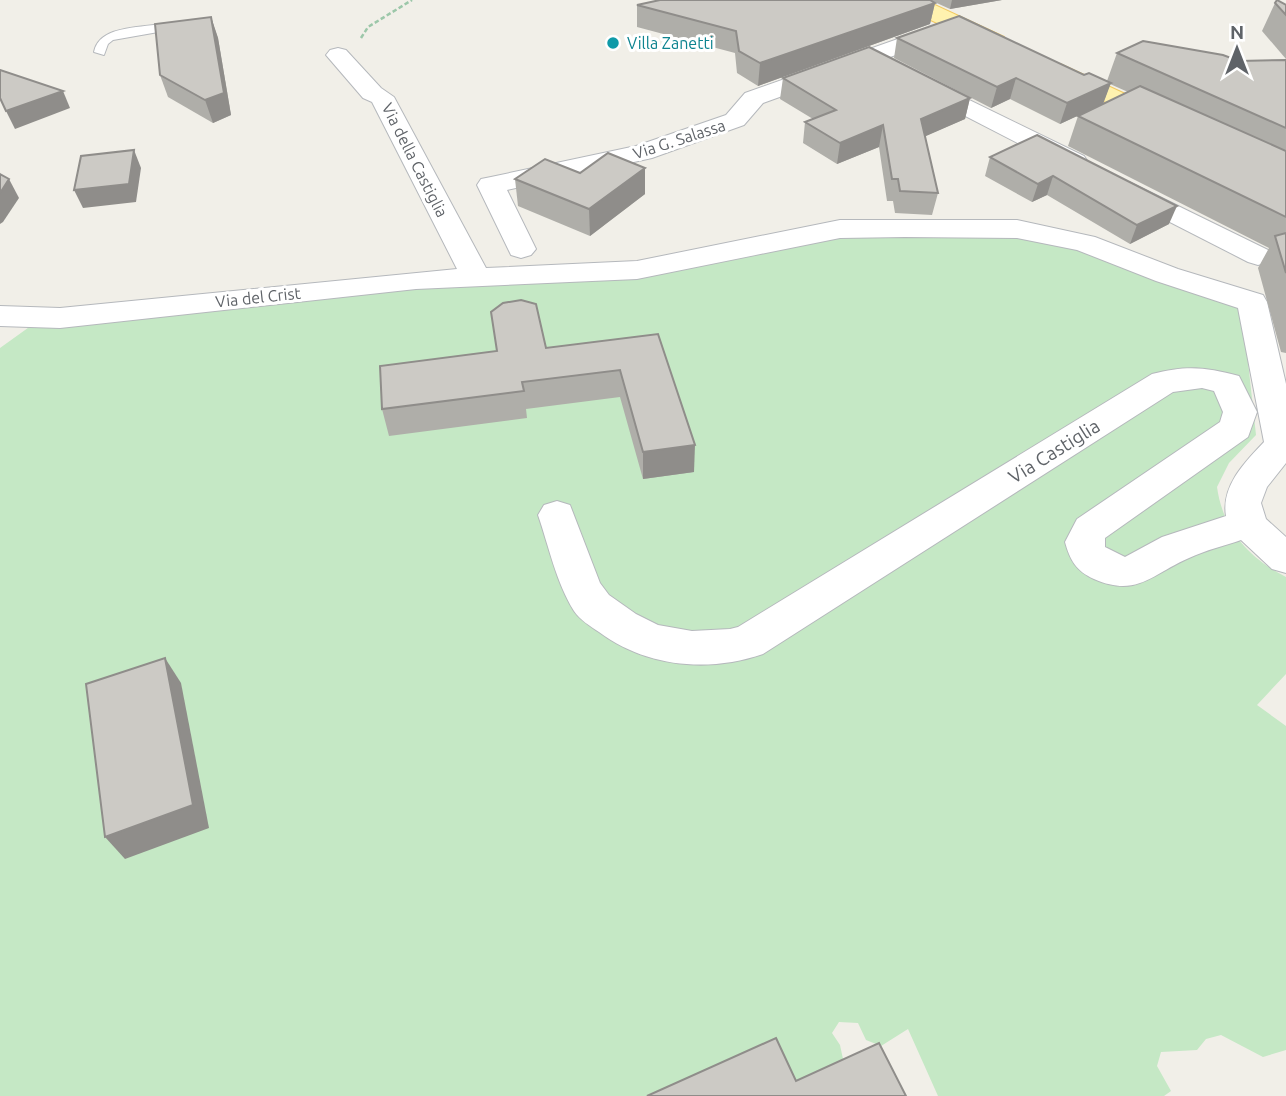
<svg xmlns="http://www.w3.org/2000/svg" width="1286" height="1096" viewBox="0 0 1286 1096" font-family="Ubuntu,sans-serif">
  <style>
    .green { fill: #c5e8c5 }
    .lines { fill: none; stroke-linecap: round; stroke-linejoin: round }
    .lane-casing { stroke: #b5b8bc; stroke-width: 2 }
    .street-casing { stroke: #b5b8bc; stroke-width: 2 }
    .primary-casing { stroke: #f2c960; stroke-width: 2 }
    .path { stroke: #9cc7a9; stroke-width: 2.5; stroke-dasharray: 4.5 2.5; stroke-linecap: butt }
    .lane { fill: #fff; fill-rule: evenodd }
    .street { fill: #fff; fill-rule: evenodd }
    .primary { fill: #fff2af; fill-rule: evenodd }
    .wall { fill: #afaea9 }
    .shaded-wall { fill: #8f8d8a }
    .building { fill: #cccac5; stroke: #8f8d8a; stroke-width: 2 }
    .culture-dot { fill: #0f9aa8; stroke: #fff; stroke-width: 2.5 }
    .labels { text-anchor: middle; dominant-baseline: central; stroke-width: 6; stroke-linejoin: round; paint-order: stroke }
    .far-culture-label { font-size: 16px; fill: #0d838f; stroke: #fff; text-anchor: start }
    .far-street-label { font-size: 16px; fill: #5f6368; stroke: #fff }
    .street-label { font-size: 19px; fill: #5f6368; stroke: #fff }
  </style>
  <rect width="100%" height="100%" fill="#f1efe8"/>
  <!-- green -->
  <path class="green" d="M841,233L1016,236L1081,248L1242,307L1256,435L1229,463L1217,487C1223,530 1249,558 1286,577V674L1257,705L1286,726V1050L1263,1057L1221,1035L1206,1039L1197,1050L1161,1052L1157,1066L1171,1091L1164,1096H938L908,1029L881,1046L866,1040L858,1023L839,1022L832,1033L840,1045L846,1073L795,1096H0V348L39,320L416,283L640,273Z"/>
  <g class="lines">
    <defs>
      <path id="lane" d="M160,24L164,25V31L113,40L108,44L104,55L94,52C99,26 138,28 160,24Z"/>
      <g id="street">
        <polygon points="943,23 954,30 951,35 763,103 744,125 652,158 507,190 536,249 531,255 521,258 511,255 477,185 481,179 491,177 636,146 726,115 745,93"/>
        <path d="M338,48L346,50L381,88L394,97L486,268L637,261L840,220H1017L1095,237L1178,269L1263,295L1267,302L1286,384V463L1267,487L1261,503L1266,519L1286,537V573L1272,569L1241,540C1224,546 1206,550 1189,558C1152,574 1137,598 1094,579C1076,571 1070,560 1065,542L1077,519L1220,422L1223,412L1214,391L1202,388L1173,392L763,654C708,673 646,667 599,632C590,626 580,620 574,611C556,582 549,547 538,515L544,505L557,501L570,505L600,583L609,595L636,614L658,625L692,631L730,629L738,627L1152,374C1186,365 1206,367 1239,376L1257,412L1248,437L1105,538V547L1125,557L1162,537L1226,516C1221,486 1245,462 1264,442L1238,308L1156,281L1077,250L1017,238L905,237L840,238L637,279L416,289L60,328L0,326V306L60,308L457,269L372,102L363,98L326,55L330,50Z"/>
        <polygon points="920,76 1084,156 1088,162 1084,168 1066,168 911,88 908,83 911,78"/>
        <polygon points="1129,182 1268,250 1273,256 1268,262 1258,265 1248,262 1119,196 1115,190 1119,184"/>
      </g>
      <g id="primary">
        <polygon points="896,0 924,0 1004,37 1007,42 996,49 988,47 899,5"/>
        <polygon points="1060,64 1173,116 1177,121 1173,126 1155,126 1052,76 1048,71 1052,66"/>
      </g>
    </defs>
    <!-- lane casing -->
    <use href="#lane" class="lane-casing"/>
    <!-- street casing -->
    <use href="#street" class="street-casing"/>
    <!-- primary casing -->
    <use href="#primary" class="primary-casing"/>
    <!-- path -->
    <polyline class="path" points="361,38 368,27 412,0"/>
    <!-- lane -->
    <use href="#lane" class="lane"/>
    <!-- street -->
    <use href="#street" class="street"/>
    <!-- primary -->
    <use href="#primary" class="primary"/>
  </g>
  <!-- wall -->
  <g class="wall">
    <polygon points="930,0 1002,0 950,9"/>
    <polygon points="935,3 930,24 758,86 737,73 735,53 637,27 637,5"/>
    <polygon points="1275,3 1286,5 1286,59 1262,31"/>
    <polygon points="211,17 218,38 231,115 213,123 168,97 160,75"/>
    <polygon points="897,38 1084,75 1107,81 1117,53 1239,61 1286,60 1286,353 1281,352 1258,268 1269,248 1068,146 1078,116 1128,92 1110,84 1103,104 1060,124 1010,99 991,108 894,58"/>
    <polygon points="783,78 970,98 965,119 925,136 938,193 932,215 895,213 893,201 887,201 879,147 837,164 803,143 805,122 813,119 780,99"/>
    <polygon points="1037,135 1169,224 1130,244 1047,195 1032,202 985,176 990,157"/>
    <polygon points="580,173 645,194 590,236 518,206 515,179"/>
    <polygon points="491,312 546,348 658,334 694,472 643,479 620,397 526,409 527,418 389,436 382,409 497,351"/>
  </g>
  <!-- shaded-wall -->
  <g class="shaded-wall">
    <polygon points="952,0 1002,0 950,9"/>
    <polygon points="935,3 930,24 758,86 760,63"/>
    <polygon points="211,17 218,38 231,115 213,123 205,100"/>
    <polygon points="1016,78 1010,99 991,108 997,87"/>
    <polygon points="1111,83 1103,104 1060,124 1067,103"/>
    <polygon points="63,91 70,108 15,129 6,111"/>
    <polygon points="970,98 965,119 917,140 921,119"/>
    <polygon points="883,125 879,147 837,164 840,143"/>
    <polygon points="134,150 141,168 136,202 83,208 74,190"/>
    <polygon points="645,168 645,194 590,236 589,209"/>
    <polygon points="1053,176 1047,195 1032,202 1038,184"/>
    <polygon points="9,179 19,198 3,222 0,224 0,193"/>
    <polygon points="1177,206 1169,224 1130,244 1137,225"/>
    <polygon points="695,445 694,472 643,479 643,452"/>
    <polygon points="165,658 181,683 209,828 125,859 105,837"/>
  </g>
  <!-- building -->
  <g class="building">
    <polygon points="660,0 930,0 935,3 760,63 739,51 736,31 637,5"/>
    <polygon points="1277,0 1286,5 1286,15 1275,3"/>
    <polygon points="959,16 1084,75 1089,73 1111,83 1067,103 1016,78 997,87 897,38"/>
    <polygon points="211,17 224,93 205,100 160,75 155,24"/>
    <polygon points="1143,41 1223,55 1239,61 1286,60 1286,128 1117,53"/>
    <polygon points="869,47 970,98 921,119 938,193 900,191 898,179 892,179 883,125 840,143 805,122 836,110 783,78"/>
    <polygon points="0,70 63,91 6,111 0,98"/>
    <polygon points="1140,86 1286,151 1286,217 1078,116"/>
    <polygon points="1037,135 1177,206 1137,225 1053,176 1038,184 990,157"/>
    <polygon points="134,150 129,184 74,190 81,156"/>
    <polygon points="608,153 645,168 589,209 515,179 545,159 580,173"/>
    <polygon points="0,174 9,179 0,193"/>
    <polygon points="1286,233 1286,273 1275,236"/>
    <polygon points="521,300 536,304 546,348 658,334 695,445 643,452 620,370 522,382 524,391 382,409 380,366 497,351 491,312 503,303"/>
    <polygon points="165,658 193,805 105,837 86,684"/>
    <polygon points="776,1038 796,1081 879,1043 906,1096 647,1096"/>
  </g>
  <!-- markers -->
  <circle class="culture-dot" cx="613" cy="43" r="7"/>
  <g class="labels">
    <!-- far-culture labels -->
    <g class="far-culture-label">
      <text x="627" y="43">Villa Zanetti</text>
    </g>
    <!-- far-street labels -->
    <g class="far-street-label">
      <text transform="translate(679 139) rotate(-18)">Via G. Salassa</text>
      <text transform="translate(415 160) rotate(63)">Via della Castiglia</text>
      <text transform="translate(258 297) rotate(-6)">Via del Crist</text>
    </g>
    <!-- street labels -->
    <g class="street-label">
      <text transform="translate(1054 451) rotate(-32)">Via Castiglia</text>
    </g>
  </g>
  <!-- north arrow -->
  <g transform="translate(1237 49)" stroke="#ffffff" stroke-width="5" paint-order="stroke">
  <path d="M0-5L12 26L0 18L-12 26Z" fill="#5f6368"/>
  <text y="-10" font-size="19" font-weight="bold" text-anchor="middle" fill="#5f6368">N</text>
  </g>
</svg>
